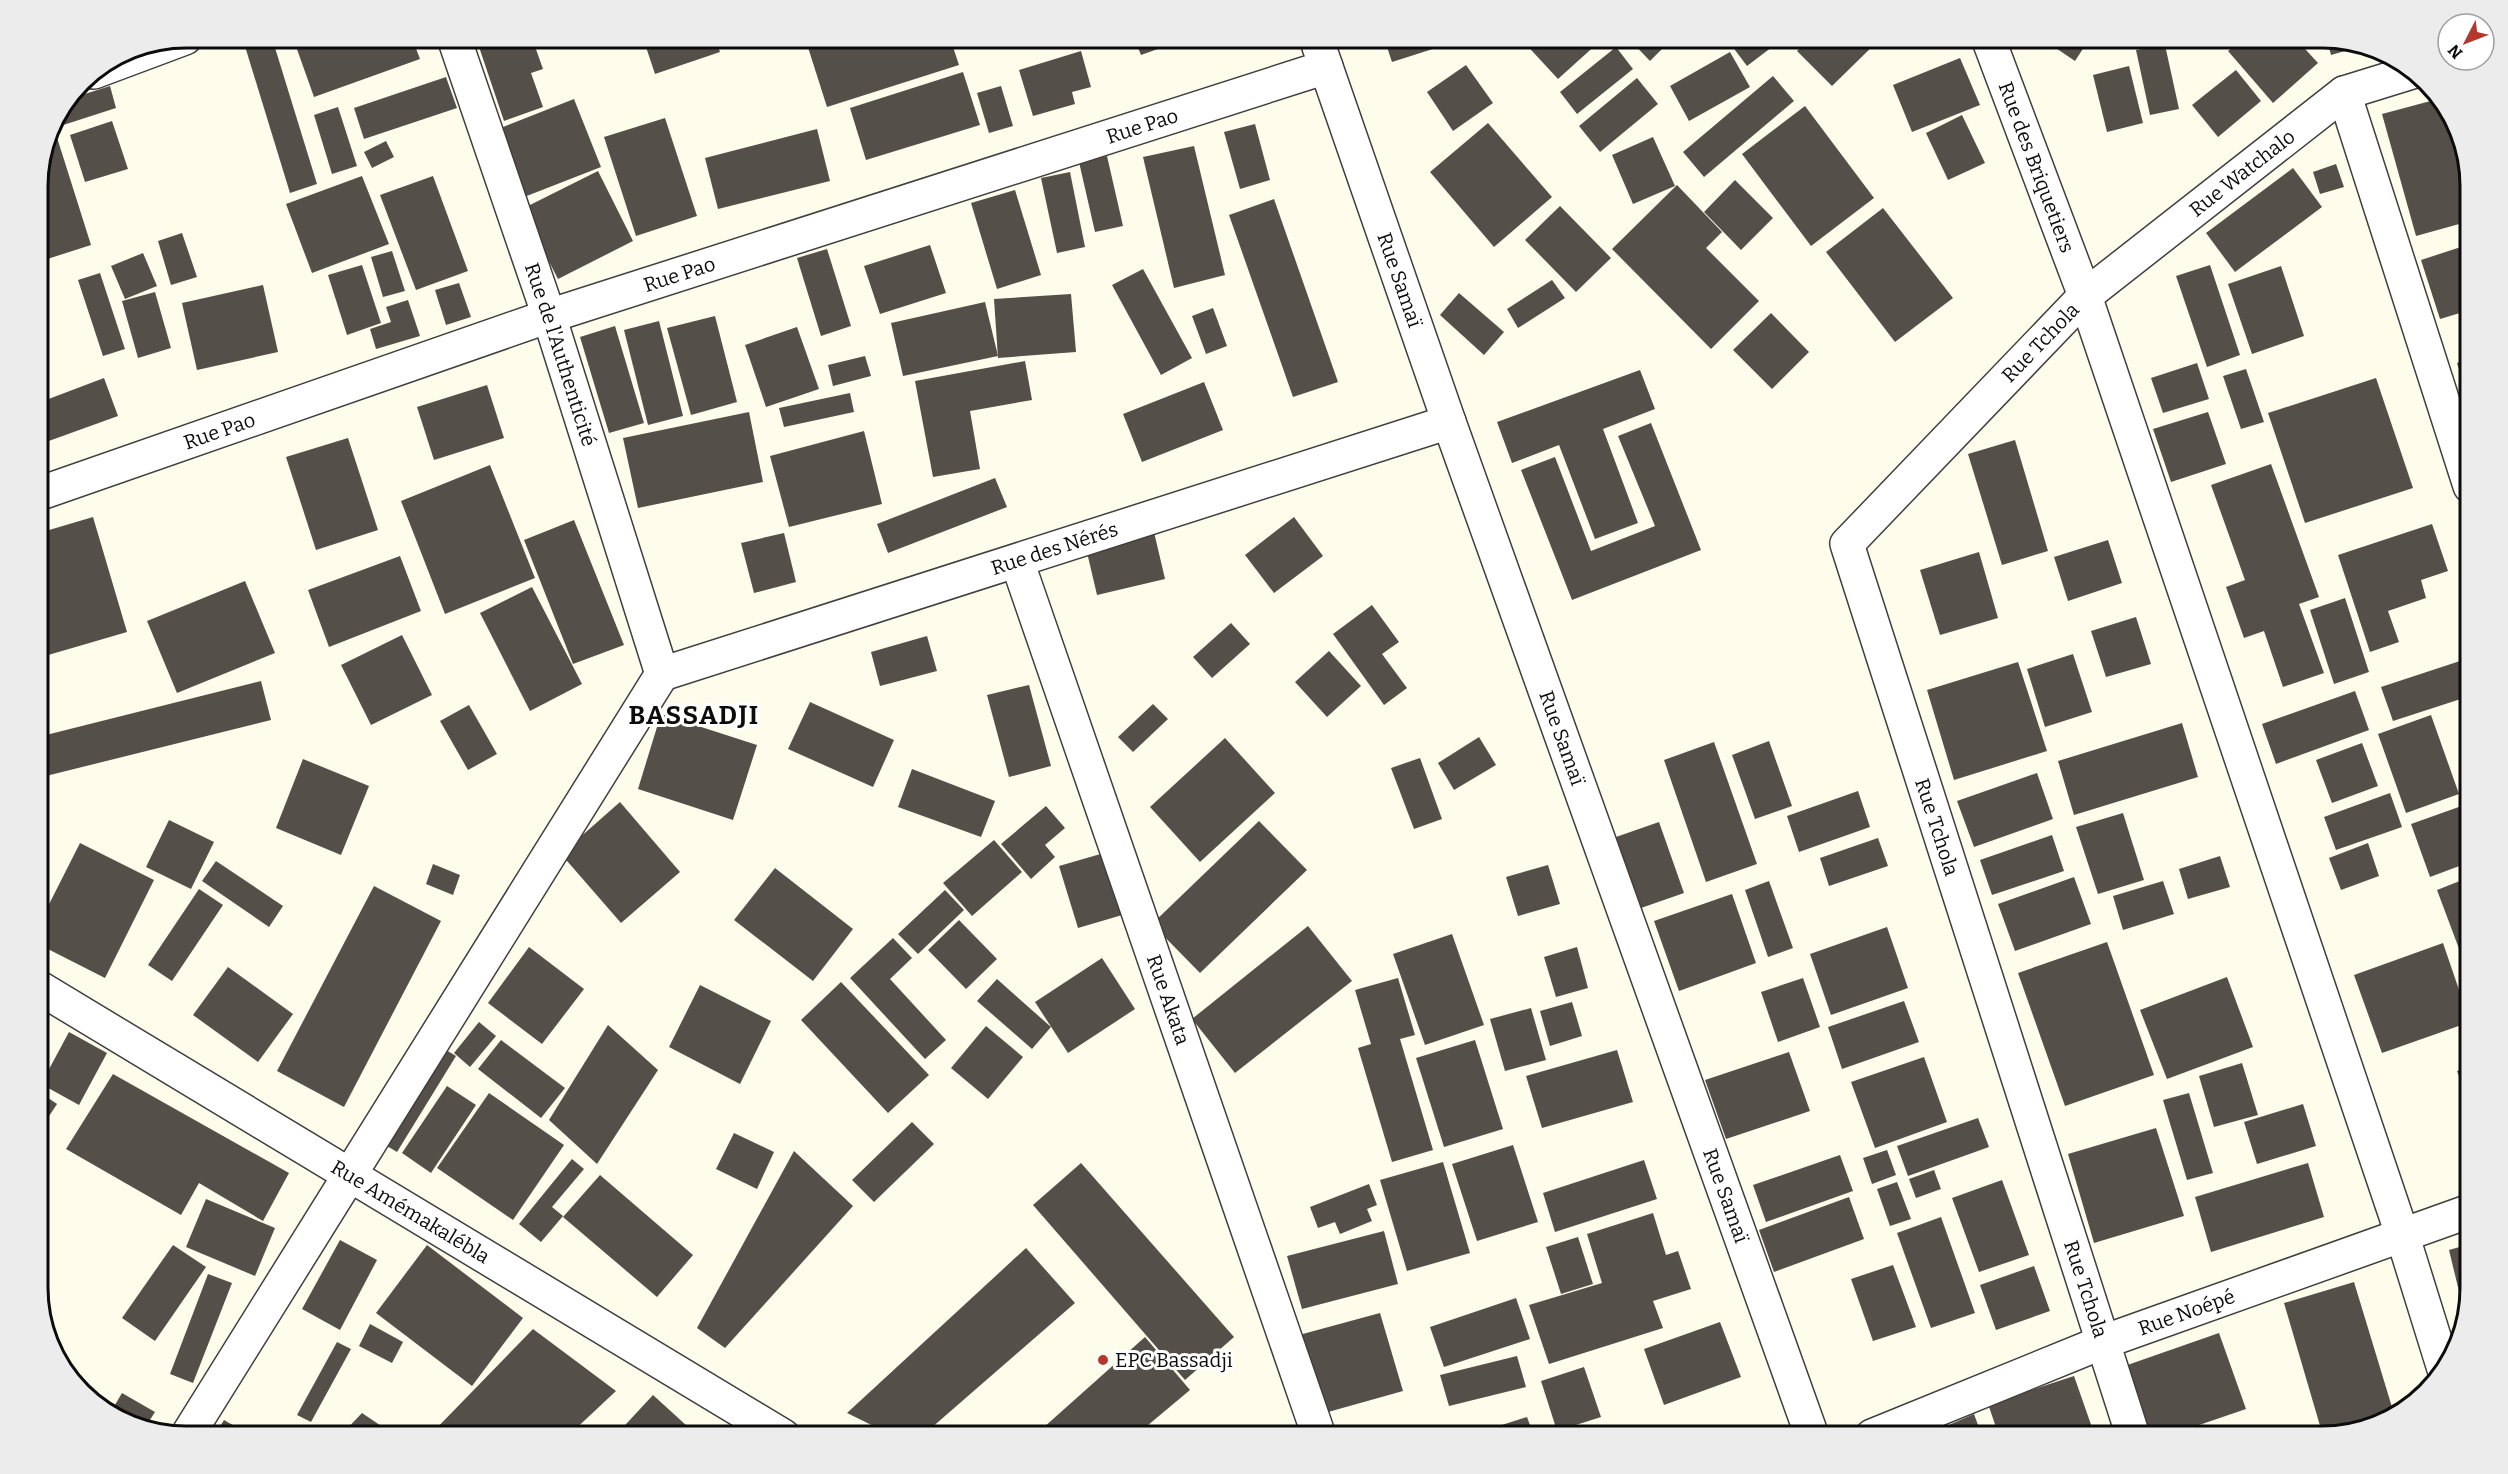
<svg xmlns="http://www.w3.org/2000/svg" width="2508" height="1474" viewBox="0 0 2508 1474" font-family="Bitter,serif">
  <style>
    .building { fill: #554f49 }
    .lines { fill: none; stroke-linecap: round; stroke-linejoin: round }
    .street-casing { stroke: #3f3f3f; stroke-width: 36 }
    .street { stroke: #fff; stroke-width: 33 }
    .poi-dot { fill: #b6372b; stroke: #fff; stroke-width: 2 }
    .labels { text-anchor: middle; dominant-baseline: central; stroke-width: 6; stroke-linejoin: round; paint-order: stroke }
    .street-label { font-size: 20px; fill: #0c0c0c; stroke: #fff }
    .poi-label { font-size: 20px; fill: #0c0c0c; stroke: #fff; text-anchor: start }
    .district-label { font-size: 26px; font-weight: bold; letter-spacing: 1.5px; fill: #0c0c0c; stroke: #fff }
    .rim { fill: none; stroke: #0c0c0c; stroke-width: 3 }
  </style>
  <rect width="100%" height="100%" fill="#fefdec"/>
  <!-- building -->
  <g class="building">
    <polygon points="262,38 272,38 317,184 290,193 244,43"/>
    <polygon points="293,38 412,38 420,59 314,97"/>
    <polygon points="476,38 532,38 543,69 531,73 543,107 504,121"/>
    <polygon points="643,38 715,38 720,52 655,74"/>
    <polygon points="805,38 950,38 959,65 827,107"/>
    <polygon points="1134,38 1182,38 1183,40 1141,55"/>
    <polygon points="1191,38 1216,38 1217,42 1194,49"/>
    <polygon points="1384,38 1436,38 1439,47 1392,62"/>
    <polygon points="1520,38 1595,38 1599,42 1558,79"/>
    <polygon points="1628,38 1673,38 1650,61"/>
    <polygon points="1726,38 1784,38 1747,66"/>
    <polygon points="1810,38 1881,38 1832,86 1797,51"/>
    <polygon points="2041,38 2090,38 2075,61"/>
    <polygon points="2244,38 2295,38 2318,63 2273,103 2228,51"/>
    <polygon points="2327,39 2334,41 2359,47 2331,55"/>
    <polygon points="2165,45 2179,109 2150,115 2136,50"/>
    <polygon points="1616,47 1633,69 1577,114 1560,92"/>
    <polygon points="1081,51 1091,87 1072,92 1075,104 1033,116 1019,70"/>
    <polygon points="1730,52 1750,87 1689,121 1670,86"/>
    <polygon points="1960,58 1980,105 1912,132 1893,85"/>
    <polygon points="1466,65 1493,103 1453,131 1427,92"/>
    <polygon points="2129,66 2143,123 2107,132 2093,75"/>
    <polygon points="2236,70 2261,101 2218,137 2192,105"/>
    <polygon points="963,72 980,125 866,160 850,108"/>
    <polygon points="1773,76 1794,101 1704,177 1683,152"/>
    <polygon points="446,77 457,108 364,139 354,108"/>
    <polygon points="1637,78 1658,104 1600,152 1579,126"/>
    <polygon points="110,86 116,108 54,128 91,245 38,262 38,176 49,129 69,99"/>
    <polygon points="1001,86 1013,126 989,133 977,93"/>
    <polygon points="574,99 601,167 519,199 493,131"/>
    <polygon points="2438,99 2449,109 2470,189 2470,221 2416,236 2382,114"/>
    <polygon points="1805,106 1874,198 1811,246 1742,154"/>
    <polygon points="338,107 357,166 332,174 314,115"/>
    <polygon points="1962,115 1985,163 1948,180 1926,133"/>
    <polygon points="665,118 697,216 636,236 604,137"/>
    <polygon points="112,121 128,169 85,182 70,135"/>
    <polygon points="1488,123 1552,197 1494,247 1430,172"/>
    <polygon points="1255,124 1270,180 1240,189 1224,132"/>
    <polygon points="817,129 830,181 718,209 705,158"/>
    <polygon points="1653,137 1675,186 1633,204 1612,155"/>
    <polygon points="386,141 394,157 372,168 364,152"/>
    <polygon points="1194,146 1225,275 1174,288 1143,157"/>
    <polygon points="1107,156 1123,226 1095,232 1079,162"/>
    <polygon points="2336,164 2344,187 2320,194 2313,172"/>
    <polygon points="2293,168 2322,207 2235,272 2206,233"/>
    <polygon points="598,171 633,241 558,279 522,209"/>
    <polygon points="1070,172 1085,247 1057,253 1041,178"/>
    <polygon points="362,176 389,244 312,273 286,204"/>
    <polygon points="433,176 468,271 416,290 380,195"/>
    <polygon points="1735,180 1773,218 1741,250 1704,212"/>
    <polygon points="1677,185 1722,232 1706,248 1759,301 1711,349 1612,249"/>
    <polygon points="1015,190 1041,275 997,289 971,203"/>
    <polygon points="1274,199 1338,382 1293,397 1229,215"/>
    <polygon points="1560,206 1611,258 1576,292 1525,240"/>
    <polygon points="1883,208 1953,298 1895,342 1826,252"/>
    <polygon points="182,233 197,277 171,285 158,241"/>
    <polygon points="2470,244 2470,310 2440,319 2421,260"/>
    <polygon points="930,245 946,293 880,314 864,266"/>
    <polygon points="827,249 851,326 821,336 797,258"/>
    <polygon points="392,251 405,291 383,297 371,257"/>
    <polygon points="143,253 157,286 125,299 111,266"/>
    <polygon points="362,265 381,323 347,335 328,275"/>
    <polygon points="2210,265 2240,355 2207,367 2176,276"/>
    <polygon points="2281,266 2304,336 2252,354 2228,284"/>
    <polygon points="1143,269 1192,358 1161,375 1112,285"/>
    <polygon points="100,273 125,349 103,356 78,280"/>
    <polygon points="1552,280 1565,298 1518,328 1507,309"/>
    <polygon points="38,283 49,317 38,320"/>
    <polygon points="459,283 471,317 446,325 435,290"/>
    <polygon points="263,285 278,352 197,370 182,303"/>
    <polygon points="155,292 171,348 138,358 122,301"/>
    <polygon points="1459,293 1504,332 1484,355 1440,315"/>
    <polygon points="1071,294 1076,352 998,358 994,299"/>
    <polygon points="408,300 420,336 376,349 370,329 391,322 386,307"/>
    <polygon points="985,302 998,356 903,376 891,323"/>
    <polygon points="1213,308 1227,346 1206,354 1192,316"/>
    <polygon points="1771,313 1809,352 1772,389 1733,350"/>
    <polygon points="715,316 737,402 691,415 667,328"/>
    <polygon points="659,321 683,416 648,425 624,330"/>
    <polygon points="615,326 644,423 609,433 580,337"/>
    <polygon points="797,327 819,389 766,407 745,345"/>
    <polygon points="865,356 871,376 833,386 828,365"/>
    <polygon points="2470,359 2470,406 2457,363"/>
    <polygon points="1025,361 1032,400 970,411 980,469 933,477 915,381"/>
    <polygon points="2197,363 2209,399 2163,413 2151,378"/>
    <polygon points="2246,369 2264,422 2241,429 2223,376"/>
    <polygon points="1640,370 1655,409 1603,429 1638,523 1595,539 1559,445 1512,463 1497,422"/>
    <polygon points="104,378 118,416 46,442 38,419 38,403"/>
    <polygon points="2376,378 2413,488 2305,523 2268,413"/>
    <polygon points="1204,382 1223,430 1142,462 1123,414"/>
    <polygon points="487,385 504,438 434,460 417,407"/>
    <polygon points="850,393 854,412 784,427 779,408"/>
    <polygon points="749,412 763,482 638,508 623,438"/>
    <polygon points="2208,412 2226,464 2171,482 2153,429"/>
    <polygon points="1651,423 1701,550 1572,600 1521,470 1555,457 1591,551 1655,526 1618,436"/>
    <polygon points="864,431 882,504 789,527 770,456"/>
    <polygon points="348,438 378,530 316,550 286,457"/>
    <polygon points="2015,440 2048,551 2002,565 1968,454"/>
    <polygon points="2271,464 2319,597 2299,604 2324,673 2283,687 2264,631 2244,638 2226,587 2245,580 2211,485"/>
    <polygon points="490,465 535,578 445,614 401,501"/>
    <polygon points="995,478 1007,507 888,553 877,524"/>
    <polygon points="93,517 127,632 38,658 38,564 48,561 39,533"/>
    <polygon points="1294,517 1323,556 1274,593 1245,555"/>
    <polygon points="574,520 624,645 573,664 524,540"/>
    <polygon points="2432,524 2448,571 2421,580 2426,598 2388,611 2399,642 2370,652 2338,555"/>
    <polygon points="1154,532 1165,579 1097,595 1086,548"/>
    <polygon points="784,533 796,582 754,593 741,543"/>
    <polygon points="2108,540 2122,583 2068,601 2054,557"/>
    <polygon points="1979,552 1998,618 1940,635 1920,570"/>
    <polygon points="400,556 421,611 329,647 308,590"/>
    <polygon points="245,581 275,653 177,693 147,621"/>
    <polygon points="532,587 582,684 530,711 480,613"/>
    <polygon points="2345,598 2369,672 2334,684 2310,610"/>
    <polygon points="1372,605 1399,642 1382,654 1407,688 1384,705 1333,634"/>
    <polygon points="2136,617 2151,664 2106,677 2091,631"/>
    <polygon points="1231,623 1250,644 1212,678 1193,657"/>
    <polygon points="402,635 432,695 371,725 341,665"/>
    <polygon points="927,636 937,671 880,686 871,652"/>
    <polygon points="1329,651 1361,686 1327,717 1295,682"/>
    <polygon points="2073,654 2092,712 2045,727 2027,669"/>
    <polygon points="2460,661 2470,696 2393,721 2381,687"/>
    <polygon points="2018,662 2047,751 1954,780 1927,690"/>
    <polygon points="261,681 271,720 38,778 38,737"/>
    <polygon points="1029,685 1051,766 1009,777 987,695"/>
    <polygon points="2355,691 2369,730 2276,764 2262,724"/>
    <polygon points="810,702 894,740 873,787 788,749"/>
    <polygon points="1153,704 1168,719 1133,752 1118,737"/>
    <polygon points="469,705 497,754 468,770 440,721"/>
    <polygon points="661,714 757,745 733,820 638,789"/>
    <polygon points="2431,715 2459,794 2406,813 2378,734"/>
    <polygon points="2182,723 2198,777 2074,815 2058,761"/>
    <polygon points="1479,737 1496,765 1454,790 1438,763"/>
    <polygon points="1225,738 1275,793 1200,862 1150,807"/>
    <polygon points="1769,741 1792,806 1755,819 1732,755"/>
    <polygon points="1714,742 1757,864 1706,882 1664,760"/>
    <polygon points="2362,743 2378,786 2332,803 2316,760"/>
    <polygon points="1420,758 1442,819 1414,829 1391,768"/>
    <polygon points="303,759 369,786 341,855 276,828"/>
    <polygon points="912,769 995,801 981,837 898,807"/>
    <polygon points="2037,773 2053,819 1974,847 1957,801"/>
    <polygon points="1858,791 1870,827 1799,852 1787,816"/>
    <polygon points="2390,793 2402,827 2336,850 2324,817"/>
    <polygon points="620,802 680,872 621,923 561,854"/>
    <polygon points="2470,803 2470,862 2430,877 2411,824"/>
    <polygon points="1046,806 1065,828 1045,845 1055,857 1031,879 1001,844"/>
    <polygon points="2123,813 2144,880 2098,894 2076,827"/>
    <polygon points="169,820 214,842 191,889 146,867"/>
    <polygon points="1259,821 1307,870 1200,973 1152,924"/>
    <polygon points="1659,822 1684,893 1641,908 1616,837"/>
    <polygon points="2052,835 2064,871 1992,895 1980,860"/>
    <polygon points="1878,838 1888,866 1829,886 1820,858"/>
    <polygon points="994,840 1022,872 972,916 943,883"/>
    <polygon points="80,843 154,880 105,978 38,944 38,926"/>
    <polygon points="2368,843 2379,876 2341,890 2329,858"/>
    <polygon points="1111,851 1129,913 1078,928 1059,866"/>
    <polygon points="2220,856 2230,887 2188,899 2179,869"/>
    <polygon points="216,861 283,906 269,927 202,881"/>
    <polygon points="433,864 460,875 453,895 426,884"/>
    <polygon points="1548,865 1560,904 1518,916 1506,877"/>
    <polygon points="775,868 853,929 813,981 734,920"/>
    <polygon points="2074,877 2091,924 2015,951 1998,904"/>
    <polygon points="2470,877 2470,960 2464,962 2437,890"/>
    <polygon points="1769,881 1793,948 1768,957 1745,890"/>
    <polygon points="2163,881 2174,914 2123,930 2113,896"/>
    <polygon points="374,886 441,921 344,1107 277,1071"/>
    <polygon points="199,889 223,905 172,981 148,965"/>
    <polygon points="945,890 964,910 918,954 898,934"/>
    <polygon points="1732,894 1756,963 1679,991 1654,921"/>
    <polygon points="959,920 997,959 966,989 928,950"/>
    <polygon points="1308,926 1352,981 1235,1073 1192,1019"/>
    <polygon points="1887,927 1908,988 1831,1015 1810,954"/>
    <polygon points="1452,934 1484,1025 1425,1045 1393,954"/>
    <polygon points="893,938 912,958 890,979 946,1040 925,1059 850,978"/>
    <polygon points="2107,942 2154,1075 2065,1106 2018,973"/>
    <polygon points="2443,943 2470,1022 2382,1053 2354,975"/>
    <polygon points="529,947 584,989 542,1044 488,1003"/>
    <polygon points="1577,947 1588,988 1556,997 1544,957"/>
    <polygon points="1102,958 1135,1009 1068,1053 1035,1002"/>
    <polygon points="228,967 293,1014 258,1062 193,1015"/>
    <polygon points="2227,977 2253,1047 2167,1079 2140,1010"/>
    <polygon points="1398,978 1415,1035 1400,1039 1433,1150 1392,1162 1358,1048 1371,1044 1355,990"/>
    <polygon points="1803,978 1820,1027 1778,1042 1761,992"/>
    <polygon points="997,979 1051,1027 1032,1049 977,1001"/>
    <polygon points="841,982 929,1075 888,1113 801,1020"/>
    <polygon points="700,985 771,1021 740,1084 669,1047"/>
    <polygon points="1904,1001 1919,1042 1842,1069 1828,1027"/>
    <polygon points="1572,1002 1582,1036 1550,1046 1540,1011"/>
    <polygon points="1531,1008 1546,1060 1505,1071 1490,1019"/>
    <polygon points="479,1022 496,1036 470,1067 454,1053"/>
    <polygon points="608,1025 658,1070 597,1164 549,1120"/>
    <polygon points="986,1026 1023,1057 988,1099 951,1068"/>
    <polygon points="69,1032 107,1053 79,1105 41,1084"/>
    <polygon points="501,1040 565,1088 541,1118 478,1069"/>
    <polygon points="1475,1040 1503,1129 1444,1147 1416,1058"/>
    <polygon points="441,1047 456,1056 397,1152 382,1143"/>
    <polygon points="1617,1050 1633,1102 1542,1128 1526,1076"/>
    <polygon points="1789,1052 1810,1111 1726,1139 1705,1080"/>
    <polygon points="1924,1057 1947,1122 1875,1148 1851,1082"/>
    <polygon points="2242,1063 2258,1115 2214,1127 2199,1076"/>
    <polygon points="2470,1066 2470,1106 2457,1071"/>
    <polygon points="113,1074 289,1173 263,1221 199,1183 181,1215 66,1149"/>
    <polygon points="447,1086 476,1105 431,1173 402,1153"/>
    <polygon points="38,1091 57,1104 40,1130 38,1128"/>
    <polygon points="489,1093 564,1145 513,1220 437,1168"/>
    <polygon points="2189,1093 2213,1173 2187,1180 2163,1100"/>
    <polygon points="2303,1104 2316,1146 2257,1164 2244,1122"/>
    <polygon points="1978,1118 1989,1147 1908,1176 1897,1146"/>
    <polygon points="912,1122 934,1144 874,1202 852,1180"/>
    <polygon points="2156,1128 2184,1216 2094,1243 2068,1154"/>
    <polygon points="734,1133 774,1152 757,1189 716,1169"/>
    <polygon points="1513,1145 1538,1222 1477,1241 1452,1164"/>
    <polygon points="1887,1150 1896,1175 1872,1184 1863,1158"/>
    <polygon points="794,1151 853,1206 725,1348 697,1328"/>
    <polygon points="1840,1155 1853,1191 1766,1222 1753,1185"/>
    <polygon points="572,1159 584,1169 552,1207 563,1216 541,1242 519,1224"/>
    <polygon points="1644,1160 1657,1199 1555,1232 1543,1193"/>
    <polygon points="1443,1162 1470,1253 1407,1271 1380,1180"/>
    <polygon points="1081,1163 1234,1337 1185,1380 1033,1205"/>
    <polygon points="2308,1163 2324,1217 2211,1252 2195,1197"/>
    <polygon points="1934,1170 1941,1189 1916,1198 1909,1179"/>
    <polygon points="600,1175 693,1255 657,1297 563,1217"/>
    <polygon points="2002,1180 2029,1255 1979,1272 1952,1198"/>
    <polygon points="1897,1182 1911,1219 1890,1226 1877,1189"/>
    <polygon points="1369,1184 1377,1205 1367,1209 1372,1221 1340,1234 1335,1222 1318,1228 1310,1207"/>
    <polygon points="1849,1197 1864,1239 1774,1272 1759,1230"/>
    <polygon points="206,1199 275,1228 255,1276 186,1247"/>
    <polygon points="1653,1213 1666,1255 1678,1251 1691,1289 1653,1301 1663,1328 1549,1364 1529,1305 1602,1283 1587,1234"/>
    <polygon points="1941,1217 1975,1313 1931,1328 1897,1233"/>
    <polygon points="1384,1231 1398,1284 1302,1309 1287,1256"/>
    <polygon points="1578,1237 1593,1284 1561,1294 1546,1247"/>
    <polygon points="340,1240 377,1260 340,1330 302,1309"/>
    <polygon points="2470,1244 2470,1289 2464,1312 2449,1250"/>
    <polygon points="173,1245 206,1267 155,1341 122,1318"/>
    <polygon points="427,1245 523,1318 472,1386 376,1313"/>
    <polygon points="1026,1248 1075,1303 922,1436 894,1436 847,1413"/>
    <polygon points="1893,1265 1916,1327 1873,1341 1851,1279"/>
    <polygon points="2034,1266 2050,1311 1996,1330 1980,1285"/>
    <polygon points="208,1274 232,1283 193,1383 170,1374"/>
    <polygon points="2354,1282 2395,1417 2323,1436 2284,1303"/>
    <polygon points="1516,1298 1530,1339 1444,1367 1430,1327"/>
    <polygon points="1380,1313 1403,1391 1321,1414 1299,1335"/>
    <polygon points="1720,1322 1741,1377 1664,1405 1644,1349"/>
    <polygon points="370,1324 403,1342 392,1363 359,1346"/>
    <polygon points="533,1329 616,1391 568,1436 429,1436"/>
    <polygon points="2219,1333 2246,1409 2167,1436 2140,1436 2116,1369"/>
    <polygon points="1145,1337 1190,1390 1135,1436 1034,1436"/>
    <polygon points="337,1342 351,1349 311,1422 297,1415"/>
    <polygon points="1517,1356 1526,1387 1449,1406 1440,1375"/>
    <polygon points="1584,1367 1601,1417 1557,1431 1541,1381"/>
    <polygon points="2074,1376 2095,1436 1999,1436 1988,1404"/>
    <polygon points="122,1393 155,1412 146,1426 109,1415"/>
    <polygon points="653,1395 698,1436 615,1436"/>
    <polygon points="362,1413 396,1436 340,1436"/>
    <polygon points="1974,1414 1982,1436 1945,1436 1942,1428"/>
    <polygon points="1527,1417 1534,1436 1488,1436 1486,1430"/>
    <polygon points="224,1420 252,1436 214,1436"/>
  </g>
  <g class="lines">
    <defs>
      <g id="street">
        <path id="s1" d="M454,38L549,316L662,674"/>
        <path id="s2" d="M1316,38L1449,422L1812,1436"/>
        <path id="s3" d="M1988,38L2085,296L2402,1234L2444,1369"/>
        <polyline points="94,72 185,38"/>
        <polyline points="2344,93 2470,486"/>
        <path id="s4" d="M38,494L549,316L1326,67"/>
        <path id="s5" d="M1017,561L1319,1436"/>
        <path id="s6" d="M662,674L1449,422"/>
        <path id="s7" d="M38,987L783,1436"/>
        <polyline points="187,1436 662,674"/>
        <path id="s8" d="M1872,1436L2103,1342L2470,1211"/>
        <path id="s9" d="M2133,1436L1847,544L2085,296L2344,93L2412,72"/>
      </g>
    </defs>
    <!-- street casing -->
    <use href="#street" class="street-casing"/>
    <!-- street -->
    <use href="#street" class="street"/>
  </g>
  <!-- markers -->
  <circle class="poi-dot" cx="1103" cy="1360" r="6"/>
  <g class="labels">
    <!-- street labels -->
    <g class="street-label">
      <text stroke="none"><textPath href="#s4" startOffset="1164">Rue Pao</textPath></text>
      <text stroke="none"><textPath href="#s3" startOffset="138">Rue des Briquetiers</textPath></text>
      <text stroke="none"><textPath href="#s9" startOffset="1480">Rue Watchalo</textPath></text>
      <text stroke="none"><textPath href="#s4" startOffset="678">Rue Pao</textPath></text>
      <text stroke="none"><textPath href="#s2" startOffset="256">Rue Samaï</textPath></text>
      <text stroke="none"><textPath href="#s9" startOffset="1216">Rue Tchola</textPath></text>
      <text stroke="none"><textPath href="#s1" startOffset="334">Rue de l'Authenticité</textPath></text>
      <text stroke="none"><textPath href="#s4" startOffset="192">Rue Pao</textPath></text>
      <text stroke="none"><textPath href="#s6" startOffset="412">Rue des Nérés</textPath></text>
      <text stroke="none"><textPath href="#s2" startOffset="742">Rue Samaï</textPath></text>
      <text transform="translate(1937 827) rotate(72)">Rue Tchola</text>
      <text stroke="none"><textPath href="#s5" startOffset="464">Rue Akata</textPath></text>
      <text stroke="none"><textPath href="#s2" startOffset="1228">Rue Samaï</textPath></text>
      <text stroke="none"><textPath href="#s7" startOffset="435">Rue Amémakalébla</textPath></text>
      <text transform="translate(2086 1289) rotate(72)">Rue Tchola</text>
      <text stroke="none"><textPath href="#s8" startOffset="338">Rue Noépé</textPath></text>
    </g>
    <!-- poi labels -->
    <g class="poi-label">
      <text x="1115" y="1360">EPC Bassadji</text>
    </g>
    <!-- district labels -->
    <g class="district-label">
      <text x="694" y="715">BASSADJI</text>
    </g>
  </g>
  <!-- crop -->
  <path d="M0 0H2508V1474H0ZM186 48H2322A138 138 0 0 1 2460 186V1288A138 138 0 0 1 2322 1426H186A138 138 0 0 1 48 1288V186A138 138 0 0 1 186 48Z" fill="#ececec" fill-rule="evenodd"/>
  <path class="rim" d="M186 48H2322A138 138 0 0 1 2460 186V1288A138 138 0 0 1 2322 1426H186A138 138 0 0 1 48 1288V186A138 138 0 0 1 186 48Z"/>
  <!-- north arrow -->
  <g transform="translate(2466 42) rotate(228)"><circle r="28" fill="#ffffff" stroke="#9e9e9e" stroke-width="1.5"/>
  <path d="M0-4.5L10 22L0 15L-10 22Z" fill="#b6372b"/>
  <text y="-9" font-size="16" font-weight="bold" text-anchor="middle" fill="#0c0c0c">N</text>
  </g>
</svg>
